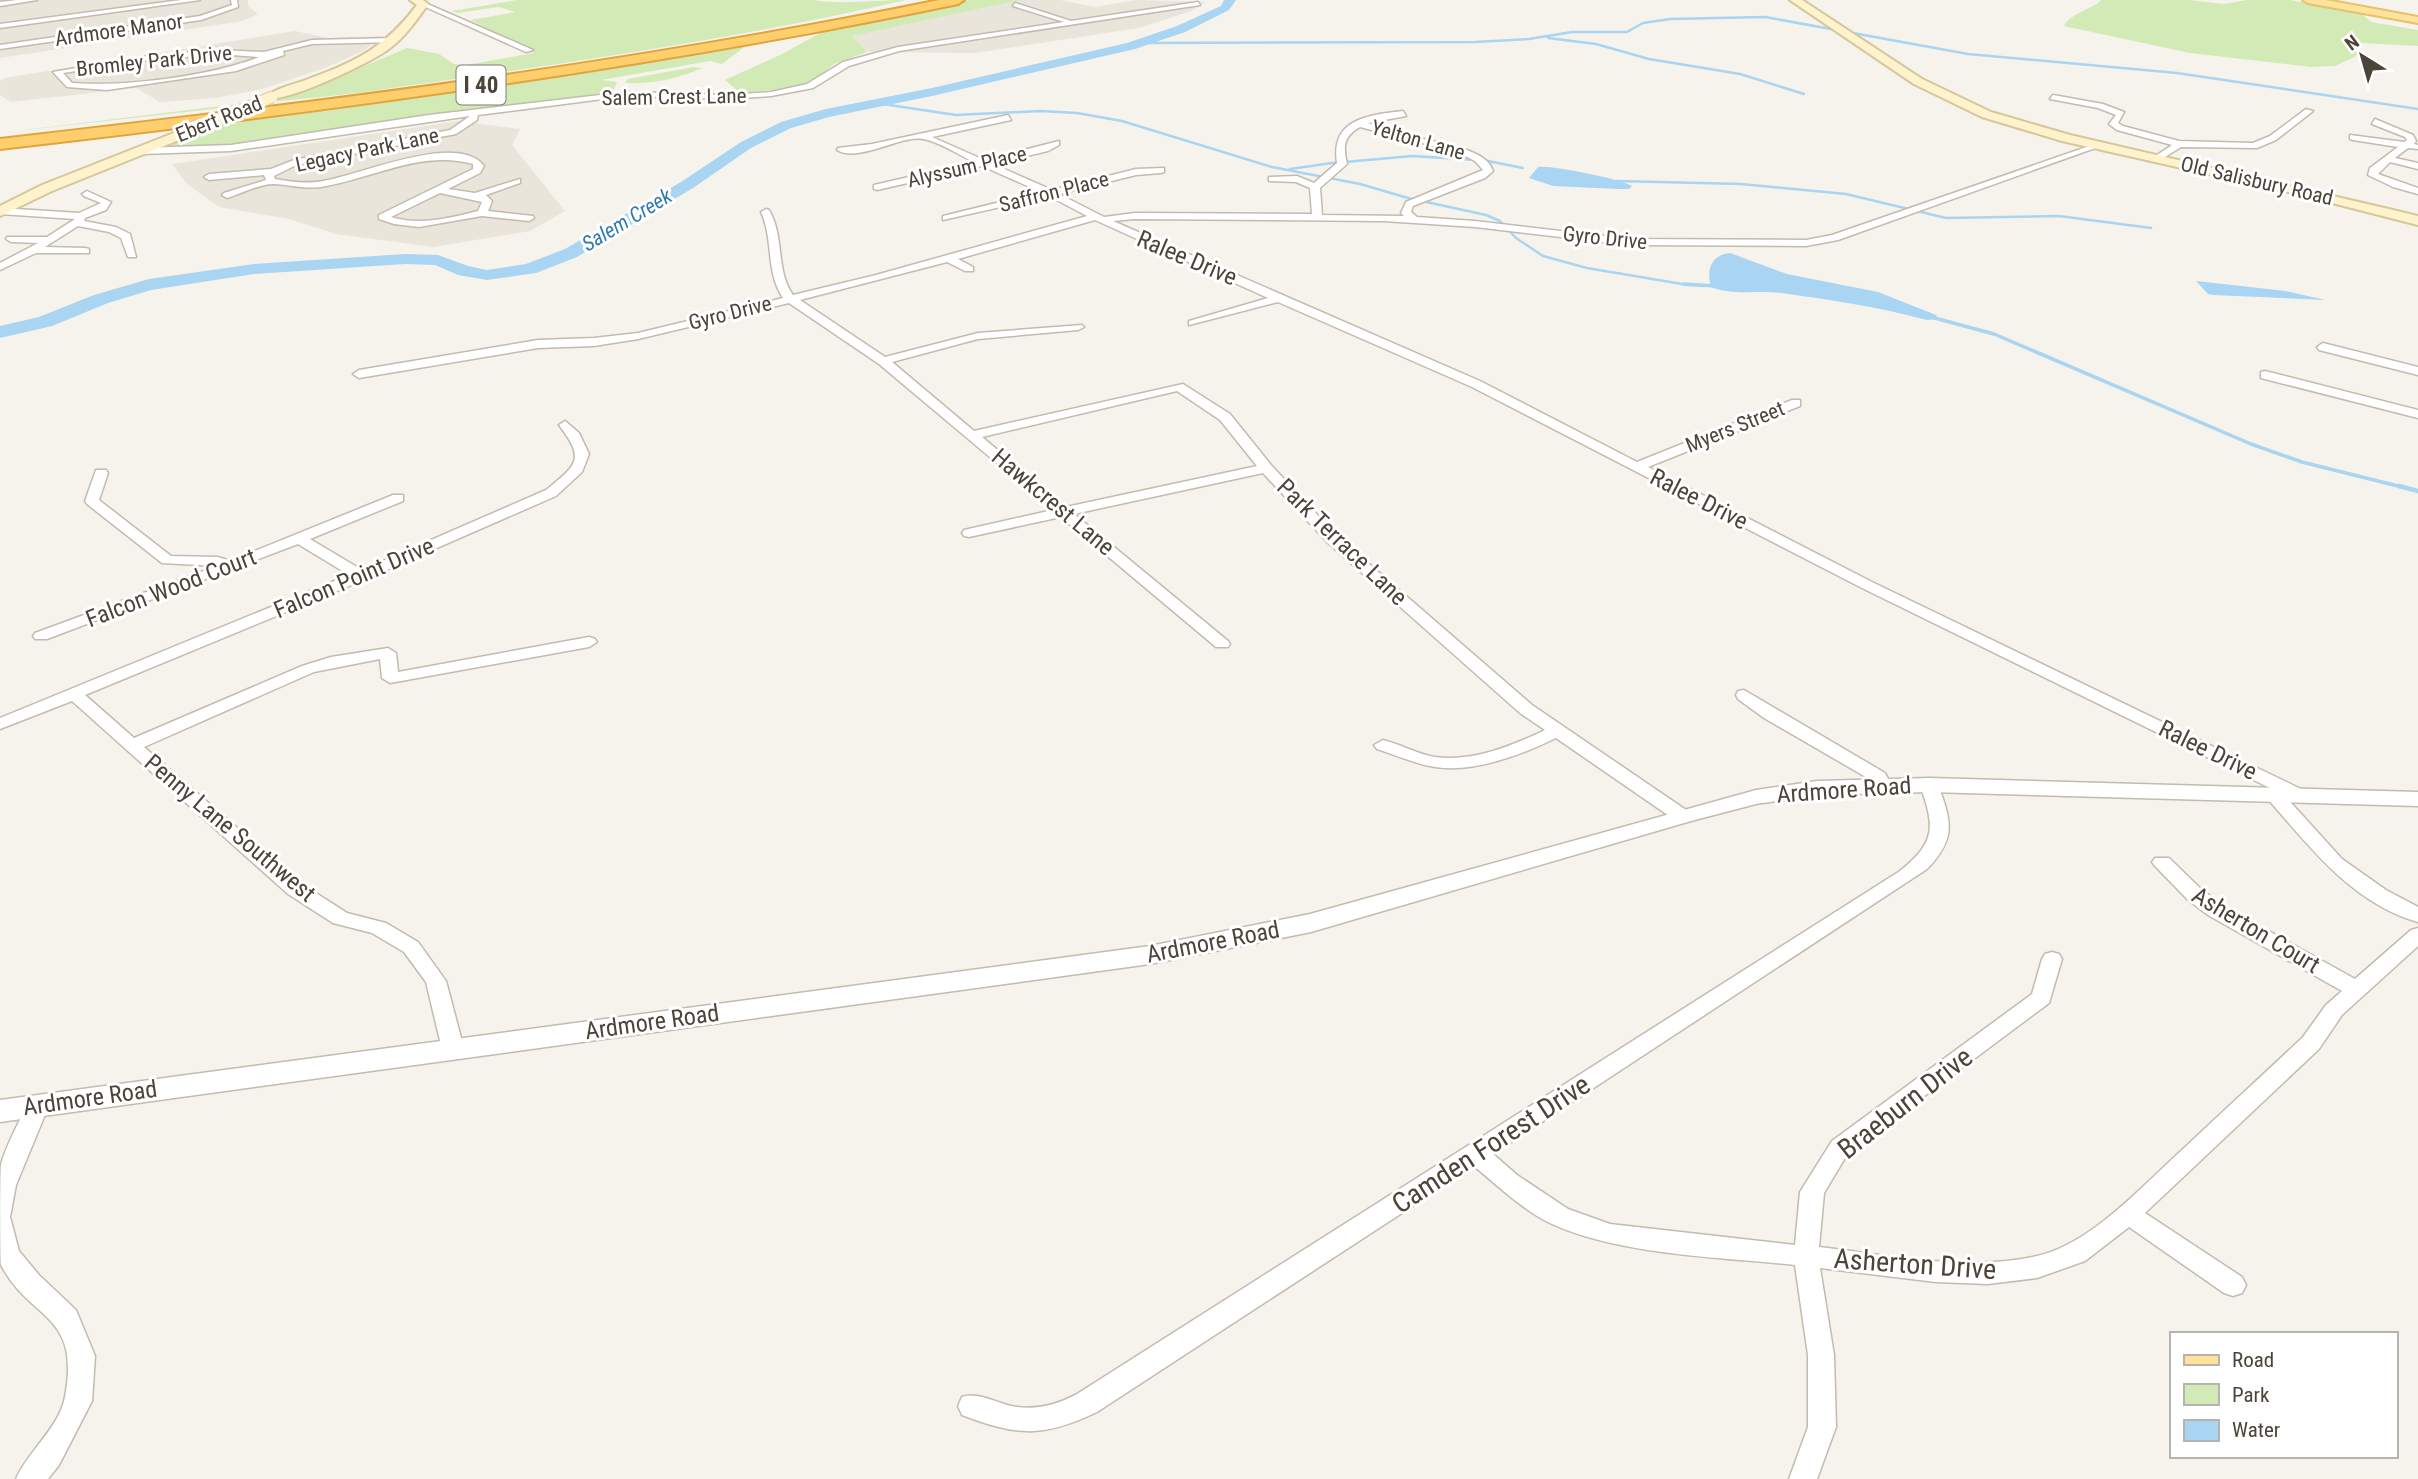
<svg xmlns="http://www.w3.org/2000/svg" width="2418" height="1479" viewBox="0 0 2418 1479" font-family="'Roboto Condensed',sans-serif">
  <style>
    .residential { fill: #eae5da }
    .green { fill: #d2eab5 }
    .water { fill: #a9d4f2 }
    .lines { fill: none; stroke-linecap: round; stroke-linejoin: round }
    .stream-far2 { stroke: #a9d4f2; stroke-width: 2.5 }
    .stream-far1 { stroke: #a9d4f2; stroke-width: 3.5 }
    .stream { stroke: #a9d4f2; stroke-width: 4.5 }
    .river { fill: #a9d4f2; fill-rule: evenodd }
    .minor-casing { stroke: #c2bbae; stroke-width: 3 }
    .tertiary-casing { stroke: #c2bbae; stroke-width: 3 }
    .secondary-casing { stroke: #d6c79b; stroke-width: 4 }
    .primary-casing { stroke: #e6c16a; stroke-width: 4 }
    .motorway-casing { stroke: #e0a43c; stroke-width: 4 }
    .minor { fill: #fff; fill-rule: evenodd }
    .tertiary { fill: #fff; fill-rule: evenodd }
    .secondary { fill: #fff3cd; fill-rule: evenodd }
    .primary { fill: #ffe39c; fill-rule: evenodd }
    .motorway { fill: #ffcf6e; fill-rule: evenodd }
    .secondary-bridge-far1-casing { stroke: #d6c79b; stroke-width: 13; stroke-linecap: butt }
    .secondary-bridge-casing { stroke: #d6c79b; stroke-width: 17; stroke-linecap: butt }
    .secondary-bridge-far1 { stroke: #fff3cd; stroke-width: 11 }
    .secondary-bridge { stroke: #fff3cd; stroke-width: 15 }
    .labels { text-anchor: middle; dominant-baseline: central; stroke-width: 6; stroke-linejoin: round; paint-order: stroke }
    .far-street-label { font-size: 21px; fill: #4b4439; stroke: #fff }
    .far-water-label { font-size: 21px; font-style: italic; fill: #2e7ab2; stroke: #fff }
    .shield { fill: #fff; stroke: #817c74; stroke-width: 2 }
    .shield-label { font-size: 23px; font-weight: bold; fill: #4b4439 }
    .street-label { font-size: 24px; fill: #4b4439; stroke: #fff }
    .near-street-label { font-size: 28px; fill: #4b4439; stroke: #fff }
  </style>
  <rect width="100%" height="100%" fill="#f6f3ec"/>
  <!-- residential -->
  <g class="residential">
    <polygon points="0,0 248,0 248,6 258,14 242,21 0,58"/>
    <polygon points="1020,0 1060,0 1095,7 1137,0 1206,2 1191,11 1139,28 975,53 867,52 851,36"/>
    <polygon points="295,31 328,38 383,36 363,51 325,68 262,89 216,98 160,102 136,88 11,102 0,95 0,81 5,78"/>
    <polygon points="459,121 520,129 512,145 565,211 530,231 433,247 336,234 289,219 219,207 187,184 172,164"/>
  </g>
  <!-- green -->
  <g class="green">
    <path d="M517,0H813C840,5 877,0 906,0C767,32 625,55 483,75C412,85 339,97 267,102L280,96L298,94L407,48L439,54L454,64L466,65L534,53L471,20L515,12L499,7L457,13L452,11Z"/>
    <polygon points="969,0 1020,0 852,36 867,52 834,64 818,77 796,88 740,93 725,80 780,55 824,31"/>
    <path d="M2099,0H2188L2224,4L2247,0H2290L2361,13L2371,22L2418,30V46L2361,43L2356,56L2335,66L2311,67L2190,53L2064,26C2069,15 2090,9 2101,1Z"/>
    <polygon points="747,45 722,64 710,61 601,80 617,82 612,93 374,124 261,144 176,149 173,144 237,119 547,78"/>
    <path d="M694,67L703,68C676,79 654,84 625,83L628,79Z"/>
    <polygon points="254,102 230,107 0,133"/>
  </g>
  <!-- water -->
  <g class="water">
    <path d="M1538,167C1552,165 1620,179 1632,186L1629,189H1619L1553,186L1529,178Z"/>
    <path d="M1730,253L1787,274L1878,292L1936,315L1938,319L1927,320C1879,307 1831,300 1782,293C1758,290 1733,296 1711,287C1706,270 1711,255 1730,253Z"/>
    <polygon points="2196,281 2286,291 2325,300 2213,295 2208,294"/>
  </g>
  <g class="lines">
    <!-- stream-far2 -->
    <g class="stream-far2">
      <polyline points="1548,38 1596,44 1649,59 1740,74 1804,94"/>
      <polyline points="1138,43 1475,42 1529,39 1572,32 1627,32 1643,23 1670,19 1765,17 1968,54 2177,73 2418,109"/>
      <polyline points="876,103 956,115 1041,111 1077,113 1122,121 1272,167 1360,184 1408,198 1486,215 1500,221 1516,238 1543,256 1587,268 1688,285 1716,286"/>
      <polyline points="1483,160 1523,168"/>
      <polyline points="1345,162 1412,156 1477,160"/>
      <polyline points="1290,169 1339,162"/>
      <polyline points="1617,181 1741,184 1846,194 1946,218 2059,216 2151,228"/>
    </g>
    <!-- stream-far1 -->
    <g class="stream-far1">
      <polyline points="1684,284 1716,286"/>
      <polyline points="1931,317 1994,334 2251,444 2302,462 2406,488"/>
    </g>
    <!-- stream -->
    <polyline class="stream" points="2399,486 2418,491"/>
    <!-- river -->
    <polygon class="river" points="1224,0 1236,0 1229,10 1185,32 1135,49 932,96 829,117 791,128 751,148 693,188 577,257 536,273 487,280 458,275 435,265 405,264 254,274 151,290 108,303 52,326 0,338 0,326 39,317 94,295 149,279 254,264 405,254 438,255 468,266 487,270 526,264 565,249 681,182 741,142 781,122 826,109 932,88 1127,43 1177,26 1221,6"/>
    <defs>
      <g id="minor">
        <polygon points="17,0 37,0 0,6 0,2"/>
        <polygon points="181,0 200,0 0,28 0,24"/>
        <polygon points="231,0 237,0 238,7 201,20 0,49 0,45 200,16 232,5"/>
        <path d="M1198,2L1200,5L899,51L849,66L813,88L771,96L729,99L626,96L478,115L477,120L456,134L296,165L274,176L275,179C291,182 307,184 323,181C358,176 458,131 484,166L480,173L448,189L475,193L520,179V183L486,195L492,201L488,211L533,216L534,218L529,221L482,216L419,227L394,224L379,219V215L473,169V164C422,150 376,177 326,186C307,190 292,185 273,184C259,184 241,194 227,198L222,195L224,193L266,180L264,175L209,180L204,177L209,174L271,169L294,160L450,130L470,116L231,151L141,154L137,151L141,148L231,145L429,115L626,92L729,95L771,92L807,84L843,62L898,47L1064,22L1013,6L1015,3L1071,21ZM440,193L482,202L478,211C451,218 419,226 391,217Z"/>
        <polygon points="421,3 425,3 533,50 526,52 421,5"/>
        <path d="M394,38L397,42L312,44L283,51L284,55L236,71L107,90L67,87L53,72L141,57L218,50L264,52L312,40ZM218,54L259,57C211,76 124,87 72,83L63,73L141,61Z"/>
        <polygon points="2053,95 2103,104 2124,112 2118,123 2123,126 2179,141 2253,143 2270,136 2306,109 2313,111 2276,140 2257,148 2181,147 2157,162 2154,161 2154,157 2172,145 2117,130 2109,124 2116,115 2098,108 2050,99"/>
        <path d="M1403,111L1406,116L1368,123C1382,128 1395,133 1410,136C1430,142 1487,147 1493,171L1485,178L1413,206L1411,212L1417,217L1475,221L1629,239L1806,240L1832,235L2098,143V147L1838,240L1806,246L1629,245L1475,227L1384,221L1135,219L1113,221L1480,381L1637,462L1792,400H1800V406L1648,467L1872,582L2305,791L2308,795L2299,801L2284,795L2342,859L2386,890L2418,907V922C2353,904 2309,846 2267,798L2264,794L2272,789L1862,588L1472,387L1278,302L1189,325V321L1268,298L1095,220L958,259L973,267V271H965L947,262L800,300L885,357L978,333L1082,325L1084,327L1078,330L978,339L892,362L974,431L1183,384L1230,414L1271,465L1338,537L1532,705L1689,812L1691,816L1689,820H1675L1556,738C1521,755 1475,773 1435,767C1415,764 1396,755 1377,749L1374,745L1383,740C1400,744 1417,754 1435,757C1472,762 1512,746 1545,730L1520,713L1328,543L1263,473L1074,514L1228,641L1230,644L1228,647H1216L1061,517L969,537L964,536L962,533L964,530L1053,510L879,364L789,303L638,339L594,346L538,348L359,378L353,374L359,370L538,340L594,338L638,333L783,298C765,271 774,240 761,212L766,209L769,210C785,237 775,270 793,295L876,275L1087,216L1049,196L943,220V216L1041,192L982,166L877,190L874,189V185L974,162C959,155 940,142 923,139C901,135 858,163 837,150L838,148L872,144L1008,115L1011,120L932,137L984,160L1059,141V145L1048,151L993,164L1052,190L1136,169L1164,168V172L1161,173L1136,175L1059,194L1104,217L1135,213L1312,214L1310,188L1296,182L1269,181V177L1297,176L1314,183L1337,163C1330,119 1368,115 1403,111ZM1360,127L1457,152L1475,161L1483,170L1406,202L1401,213L1404,216L1322,215L1320,188L1347,164C1343,146 1343,137 1360,127ZM1177,391L1220,420L1257,466L1066,507L982,437Z"/>
        <polygon points="2375,119 2413,135 2416,141 2414,144 2418,145 2418,149 2408,148 2395,158 2418,163 2418,169 2390,162 2378,174 2418,188 2418,194 2393,187 2368,175 2370,168 2398,147 2353,140 2350,139 2350,135 2404,142 2407,140 2405,137 2372,124"/>
        <polygon points="87,191 111,202 106,210 85,218 84,221 116,227 130,234 136,257 128,257 121,238 109,232 78,226 45,247 85,248 89,249 89,253 36,253 0,270 0,263 38,243 11,242 6,239 7,237 47,237 75,219 0,214 0,208 79,213 101,203 84,196 82,194"/>
        <polygon points="2323,343 2418,367 2418,375 2319,350 2317,347"/>
        <polygon points="2265,371 2418,410 2418,418 2261,378 2261,372"/>
        <path d="M565,421L579,433L589,454L582,472L556,496L366,579L85,695L134,738L302,666L331,657L388,648L396,653L398,672L589,637L595,639L597,642L589,647L390,683L382,678L380,659L314,672L144,747L302,884L347,913L386,923L418,942L446,981L464,1049L461,1055L453,1057L445,1055L442,1049L426,982L404,952L372,933L333,923L288,894L72,701L0,729V718L349,575L298,544L47,639H35L33,636L35,633L217,566L162,563L87,504L85,501L96,470H106L108,473L99,500L171,556L218,557L230,561L393,495H403V501L310,539L362,570L546,490C578,464 585,459 559,425Z"/>
        <polygon points="1744,690 1885,773 1891,785 1888,789 1876,789 1871,780 1764,718 1738,699 1736,695 1738,691"/>
        <path d="M1929,779L1938,785C1952,822 1956,839 1927,869L1493,1154L1517,1175L1568,1209L1610,1224L1795,1245L1800,1192L1832,1141L2032,994L2042,959L2045,954L2052,952L2059,954L2062,959L2049,1003L1848,1153L1824,1193L1819,1247C1890,1255 1967,1272 2037,1256C2091,1244 2142,1186 2182,1150C2222,1112 2263,1075 2303,1037L2326,1005L2342,991L2208,915L2187,899L2155,866L2152,862L2155,858H2169L2201,889L2222,905L2355,979L2411,930L2418,928V946L2342,1015L2319,1049L2145,1213L2242,1277L2246,1285L2242,1293L2233,1296L2224,1293L2129,1227L2085,1261L2037,1278L1988,1284L1936,1282L1820,1268L1834,1355L1836,1427L1817,1479H1789L1808,1427V1355L1795,1265C1719,1257 1620,1255 1552,1224C1524,1211 1498,1186 1474,1166L1097,1412C1043,1438 1017,1436 962,1415L958,1406L962,1397C979,1391 999,1405 1017,1407C1039,1410 1058,1404 1077,1394L1900,871C1936,842 1935,827 1920,785Z"/>
        <path d="M38,1096L46,1099L49,1105L16,1185L10,1217L19,1251L39,1275L76,1310L95,1356L92,1401L59,1465L48,1479H16C28,1451 59,1428 65,1397C81,1312 31,1322 1,1265C0,1259 0,1173 1,1164C7,1144 18,1124 27,1105L30,1099Z"/>
      </g>
      <polygon id="tertiary" points="1929,778 2418,792 2418,806 1929,792 1817,795 1756,804 1691,821 1311,932 1150,964 0,1122 0,1100 1150,946 1310,914 1756,790 1817,781"/>
      <g id="secondary">
        <path d="M410,0H423L428,4C417,20 405,37 389,49C374,61 279,107 266,97C277,87 297,84 311,78C358,61 387,45 417,5Z"/>
        <polygon points="1790,0 1802,0 1922,79 1991,112 2070,135 2393,210 2418,216 2418,225 2297,194 2062,141 1982,117 1914,84"/>
        <polygon points="194,125 199,126 199,132 52,191 0,216 0,206 42,185"/>
      </g>
      <polygon id="primary" points="2303,0 2326,0 2418,17 2418,23 2308,3"/>
      <path id="motorway" d="M939,0H964L958,4C641,70 321,112 0,149V139C315,103 628,64 939,0Z"/>
    </defs>
    <!-- minor casing -->
    <use href="#minor" class="minor-casing"/>
    <!-- tertiary casing -->
    <use href="#tertiary" class="tertiary-casing"/>
    <!-- secondary casing -->
    <use href="#secondary" class="secondary-casing"/>
    <!-- primary casing -->
    <use href="#primary" class="primary-casing"/>
    <!-- motorway casing -->
    <use href="#motorway" class="motorway-casing"/>
    <!-- minor -->
    <use href="#minor" class="minor"/>
    <!-- tertiary -->
    <use href="#tertiary" class="tertiary"/>
    <!-- secondary -->
    <use href="#secondary" class="secondary"/>
    <!-- primary -->
    <use href="#primary" class="primary"/>
    <!-- motorway -->
    <use href="#motorway" class="motorway"/>
    <defs>
      <polyline id="secondary-bridge-far1" points="200,127 272,97"/>
      <polyline id="secondary-bridge" points="194,129 204,125"/>
    </defs>
    <!-- secondary-bridge-far1 casing -->
    <use href="#secondary-bridge-far1" class="secondary-bridge-far1-casing"/>
    <!-- secondary-bridge casing -->
    <use href="#secondary-bridge" class="secondary-bridge-casing"/>
    <!-- secondary-bridge-far1 -->
    <use href="#secondary-bridge-far1" class="secondary-bridge-far1"/>
    <!-- secondary-bridge -->
    <use href="#secondary-bridge" class="secondary-bridge"/>
  </g>
  <g class="labels">
    <!-- far-street labels -->
    <g class="far-street-label">
      <text transform="translate(119 30) rotate(-8)">Ardmore Manor</text>
      <text transform="translate(154 61) rotate(-6)">Bromley Park Drive</text>
      <text transform="translate(674 97) rotate(-1)">Salem Crest Lane</text>
      <text transform="translate(219 119) rotate(-22)">Ebert Road</text>
      <text transform="translate(1418 140) rotate(16)">Yelton Lane</text>
      <text transform="translate(367 150) rotate(-12)">Legacy Park Lane</text>
      <text transform="translate(967 167) rotate(-13)">Alyssum Place</text>
      <text transform="translate(2257 181) rotate(13)">Old Salisbury Road</text>
      <text transform="translate(1054 192) rotate(-14)">Saffron Place</text>
      <text transform="translate(1605 238) rotate(6)">Gyro Drive</text>
      <text transform="translate(730 313) rotate(-14)">Gyro Drive</text>
      <text transform="translate(1735 427) rotate(-22)">Myers Street</text>
    </g>
    <!-- far-water labels -->
    <g class="far-water-label">
      <text transform="translate(627 220) rotate(-31)">Salem Creek</text>
    </g>
    <!-- shield labels -->
    <rect class="shield" x="456.5" y="65.5" width="49" height="39" rx="5"/>
    <g class="shield-label">
      <text x="481" y="85">I 40</text>
    </g>
    <!-- street labels -->
    <g class="street-label">
      <text transform="translate(1187 258) rotate(23)">Ralee Drive</text>
      <text transform="translate(1699 499) rotate(27)">Ralee Drive</text>
      <text transform="translate(1053 502) rotate(40)">Hawkcrest Lane</text>
      <text transform="translate(1342 542) rotate(44)">Park Terrace Lane</text>
      <text transform="translate(354 578) rotate(-23)">Falcon Point Drive</text>
      <text transform="translate(171 588) rotate(-21)">Falcon Wood Court</text>
      <text transform="translate(2208 750) rotate(26)">Ralee Drive</text>
      <text transform="translate(1844 790) rotate(-4)">Ardmore Road</text>
      <text transform="translate(230 828) rotate(40)">Penny Lane Southwest</text>
      <text transform="translate(2256 930) rotate(31)">Asherton Court</text>
      <text transform="translate(1213 942) rotate(-11)">Ardmore Road</text>
      <text transform="translate(652 1022) rotate(-8)">Ardmore Road</text>
      <text transform="translate(90 1098) rotate(-8)">Ardmore Road</text>
    </g>
    <!-- near-street labels -->
    <g class="near-street-label">
      <text transform="translate(1905 1103) rotate(-38)">Braeburn Drive</text>
      <text transform="translate(1491 1144) rotate(-33)">Camden Forest Drive</text>
      <text transform="translate(1915 1264) rotate(4)">Asherton Drive</text>
    </g>
  </g>
  <!-- legend -->
  <rect x="2170" y="1332" width="228" height="126" fill="#ffffff" stroke="#b7b4b0" stroke-width="2"/>
  <rect x="2184" y="1355" width="35" height="10" fill="#ffe39c" stroke="#b7b4b0" stroke-width="2"/>
  <text x="2232" y="1367" font-size="21" fill="#4b4439">Road</text>
  <rect x="2184" y="1384" width="35" height="21" fill="#d2eab5" stroke="#b7b4b0" stroke-width="2"/>
  <text x="2232" y="1402" font-size="21" fill="#4b4439">Park</text>
  <rect x="2184" y="1420" width="35" height="21" fill="#a9d4f2" stroke="#b7b4b0" stroke-width="2"/>
  <text x="2232" y="1437" font-size="21" fill="#4b4439">Water</text>
  <!-- north arrow -->
  <g transform="translate(2362 56) rotate(323)" stroke="#ffffff" stroke-width="5" paint-order="stroke">
  <path d="M0-5L12 26L0 18L-12 26Z" fill="#4b4439"/>
  <text y="-10" font-size="19" font-weight="bold" text-anchor="middle" fill="#4b4439">N</text>
  </g>
</svg>
